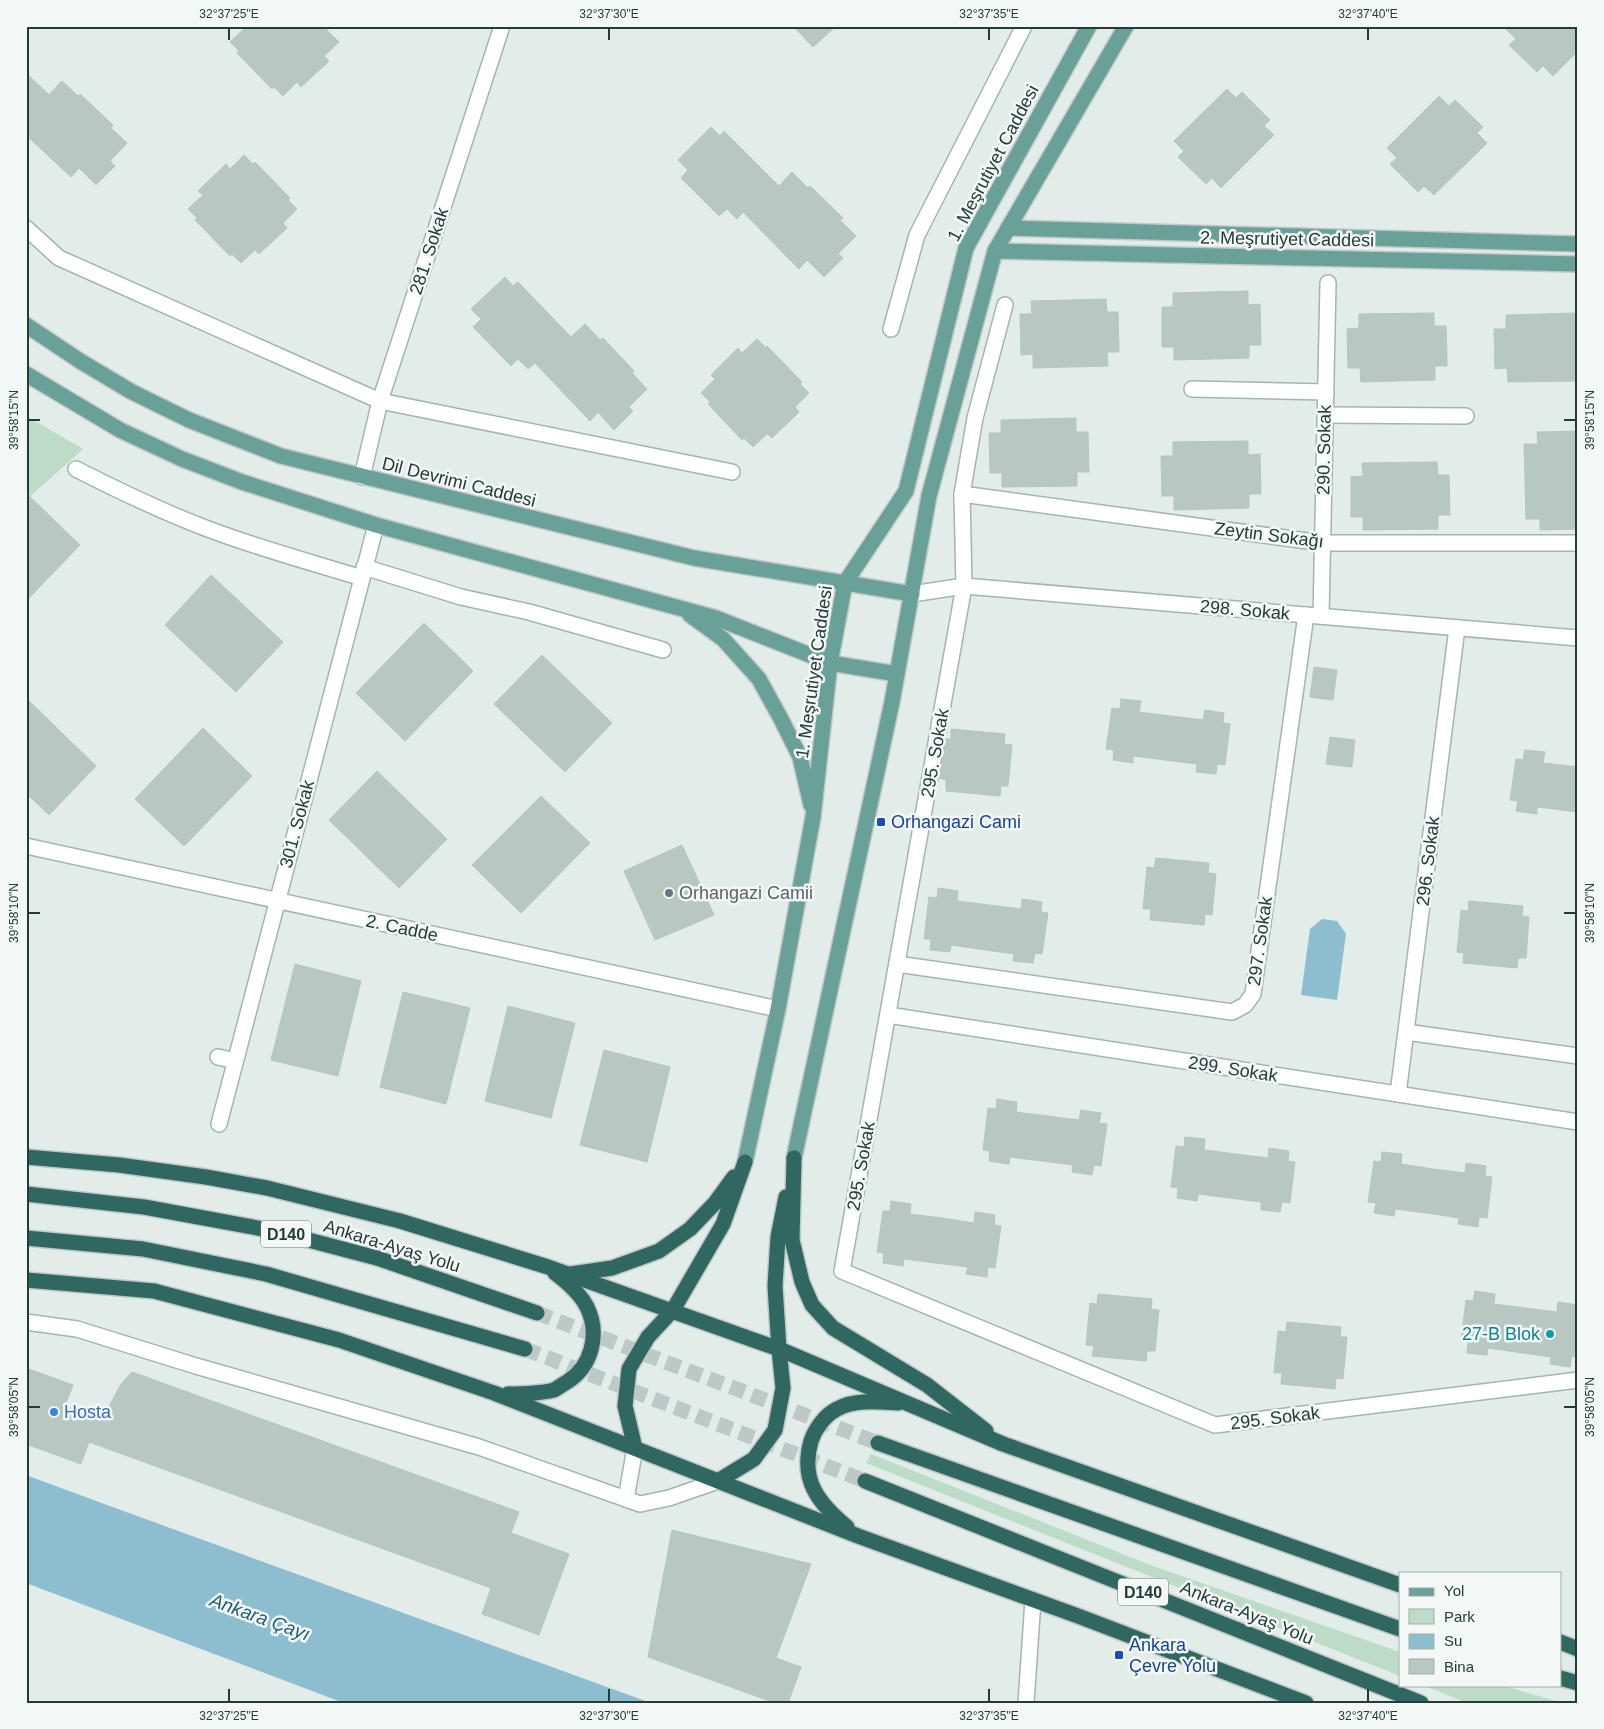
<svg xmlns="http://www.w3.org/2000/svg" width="1604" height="1729" viewBox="0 0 1604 1729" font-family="Arial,sans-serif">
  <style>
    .green { fill: #bcdcc8 }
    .water { fill: #8dbecf }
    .building { fill: #b8c7c2; stroke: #b5c5c0 }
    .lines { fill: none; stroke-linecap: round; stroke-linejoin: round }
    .highway-tunnel { stroke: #bcc9c6; stroke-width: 15; stroke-dasharray: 15 8; stroke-linecap: butt }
    .minor-casing { stroke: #a5b4b0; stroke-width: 18 }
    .major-casing { stroke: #c1c8c7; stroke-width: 18 }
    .highway-casing { stroke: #c1c8c7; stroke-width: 18 }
    .minor { stroke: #fff; stroke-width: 15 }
    .major { stroke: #69a097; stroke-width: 15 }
    .highway { stroke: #306861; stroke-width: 15 }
    .ticks { fill: none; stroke: #233c38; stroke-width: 2 }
    .transit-dot { fill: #1a4fb4; stroke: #f3f8f6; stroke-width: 2 }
    .worship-dot { fill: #6b7280; stroke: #f3f8f6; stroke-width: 2 }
    .culture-dot { fill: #0f9aa8; stroke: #f3f8f6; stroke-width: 2 }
    .shop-dot { fill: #3f7fe0; stroke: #f3f8f6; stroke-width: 2 }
    .labels { text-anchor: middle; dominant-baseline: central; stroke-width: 5; stroke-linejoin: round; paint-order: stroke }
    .shield { fill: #f3f8f6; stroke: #617471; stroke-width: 1 }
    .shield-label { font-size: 16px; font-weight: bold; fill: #233c38 }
    .street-label { font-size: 18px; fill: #233c38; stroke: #f3f8f6 }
    .transit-label { font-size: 18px; fill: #164399; stroke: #f3f8f6; text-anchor: start }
    .worship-label { font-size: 18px; fill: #5b616d; stroke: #f3f8f6; text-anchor: start }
    .culture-label { font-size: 18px; fill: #0d838f; stroke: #f3f8f6; text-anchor: end }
    .shop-label { font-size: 18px; fill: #366cbe; stroke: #f3f8f6; text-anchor: start }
    .water-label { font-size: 19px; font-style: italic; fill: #1f5f76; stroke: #f3f8f6 }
    .neatline { fill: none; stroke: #233c38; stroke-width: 2 }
    .ticks-label { font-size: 12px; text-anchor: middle; fill: #233c38 }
  </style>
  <rect width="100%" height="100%" fill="#e2ece9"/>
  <!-- green -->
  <g class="green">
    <polygon points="26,416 83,449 26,500"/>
    <polygon points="871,1454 1153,1566 1400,1652 1400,1676 866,1463"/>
    <polygon points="1423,1685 1501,1685 1563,1703 1467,1703"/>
  </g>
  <!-- water -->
  <g class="water">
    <polygon points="1322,919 1337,921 1346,934 1337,1000 1301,995 1310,929"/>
    <polygon points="26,1475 107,1505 651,1703 344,1703 26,1583"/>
  </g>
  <!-- building -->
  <g class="building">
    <polygon points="247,26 323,26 339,42 324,56 329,61 301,87 297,82 283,96 274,87 272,89 237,53 239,51 230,42"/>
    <polygon points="793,26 836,26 813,47"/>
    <polygon points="1503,26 1578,26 1578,51 1553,76 1543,66 1537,72 1509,45 1516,39"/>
    <polygon points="26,73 49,95 62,81 78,96 80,94 113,125 111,128 127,143 110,161 115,166 96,185 79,168 71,177 26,135"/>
    <polygon points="1227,89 1236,98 1242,92 1270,120 1264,126 1274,135 1221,188 1212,178 1206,184 1178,157 1184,151 1174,141"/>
    <polygon points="1439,96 1449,106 1455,100 1483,127 1477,133 1487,143 1434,195 1424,186 1418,192 1390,164 1397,158 1387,148"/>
    <polygon points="711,127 720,136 724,131 779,186 792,172 808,188 810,186 843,218 840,220 856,236 838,254 843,258 824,277 807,260 799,269 743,212 737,219 727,209 719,216 681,178 688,170 678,160"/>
    <polygon points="244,155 253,164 255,162 290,198 288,200 297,209 283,223 287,228 259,254 255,250 241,263 232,254 230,256 195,220 197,218 188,209 203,195 198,191 226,164 230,169"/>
    <polygon points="505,277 513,286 518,282 571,337 585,324 600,340 603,338 634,371 632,373 647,389 629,407 633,411 614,430 598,412 590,421 535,363 528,369 518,359 511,366 473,327 481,319 471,309"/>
    <polygon points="1248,291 1248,305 1260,304 1261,345 1249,345 1249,358 1174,360 1174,347 1162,347 1162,307 1173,307 1173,293"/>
    <polygon points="1106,299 1107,312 1118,312 1119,352 1107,352 1108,366 1033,368 1033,354 1021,355 1020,314 1032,314 1031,301"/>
    <polygon points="1434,313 1434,326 1446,326 1447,357 1447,366 1435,366 1435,380 1361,382 1360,368 1348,368 1347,329 1359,328 1359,314"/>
    <polygon points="1578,313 1578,381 1508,382 1507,368 1495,369 1494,329 1506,329 1506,315"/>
    <polygon points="757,339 766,348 767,346 802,382 800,384 809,393 795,407 799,412 772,438 767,434 753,447 744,438 742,440 708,404 710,402 701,393 715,379 711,375 738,348 742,353"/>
    <polygon points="1076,418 1076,432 1088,432 1089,472 1077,472 1077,486 1002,487 1002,473 990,473 989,433 1001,433 1001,420"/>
    <polygon points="1578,431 1578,529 1540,530 1540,519 1526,519 1524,444 1538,444 1537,432"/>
    <polygon points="1248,441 1248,455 1260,454 1261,494 1249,494 1249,508 1174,510 1174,496 1162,496 1161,456 1173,456 1173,442"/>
    <polygon points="1437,462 1438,475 1449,475 1450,515 1438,515 1438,529 1363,530 1363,517 1351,517 1351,477 1363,476 1362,463"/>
    <polygon points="26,493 80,545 26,601"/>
    <polygon points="211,575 283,642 236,692 165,625"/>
    <polygon points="424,623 473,671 405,741 356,693"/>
    <polygon points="542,655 612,723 565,772 494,704"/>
    <polygon points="1314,667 1337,670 1333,700 1310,697"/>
    <polygon points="26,698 96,766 49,815 26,793"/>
    <polygon points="1121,699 1141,701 1139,712 1203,720 1205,710 1224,713 1223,723 1230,724 1225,765 1217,764 1216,774 1196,772 1197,764 1133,756 1133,763 1113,760 1114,750 1106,749 1112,708 1120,709"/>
    <polygon points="203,728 252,776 184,846 135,799"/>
    <polygon points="951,729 1005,734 1004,744 1012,745 1008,786 1001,786 1000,796 946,791 946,780 939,778 946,739 951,739"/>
    <polygon points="1330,737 1355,740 1352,767 1326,764"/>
    <polygon points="1525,750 1545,752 1543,763 1578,767 1578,812 1537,807 1537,814 1516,811 1518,801 1510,800 1516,759 1523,760"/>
    <polygon points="377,771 447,839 399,888 329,820"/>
    <polygon points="541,796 590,843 521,913 472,865"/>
    <polygon points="682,845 714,915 655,940 624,871"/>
    <polygon points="1156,858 1209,863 1208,873 1216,874 1212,915 1205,914 1204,925 1150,920 1151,909 1143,909 1147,867 1154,868"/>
    <polygon points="938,888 958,891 957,901 1021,909 1022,899 1042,902 1041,912 1048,913 1042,954 1035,953 1033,963 1013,961 1014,954 951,945 950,952 930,950 931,939 924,939 929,897 937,898"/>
    <polygon points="1469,901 1523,906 1522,916 1529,917 1526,958 1518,958 1517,968 1463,963 1464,953 1457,952 1461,910 1468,911"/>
    <polygon points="295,964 361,981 338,1076 271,1060"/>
    <polygon points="403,992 470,1008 446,1104 380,1087"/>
    <polygon points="508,1006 575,1023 551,1118 485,1101"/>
    <polygon points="604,1050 670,1067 647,1162 580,1145"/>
    <polygon points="997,1099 1017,1102 1016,1112 1079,1120 1081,1110 1101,1113 1099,1123 1107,1124 1101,1166 1094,1165 1092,1175 1072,1172 1073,1165 1010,1157 1009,1164 989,1161 990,1151 983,1150 988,1108 996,1109"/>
    <polygon points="1185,1137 1205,1139 1204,1150 1268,1158 1269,1148 1289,1151 1288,1161 1295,1162 1290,1203 1282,1202 1280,1212 1261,1210 1261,1202 1198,1194 1197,1201 1177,1198 1178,1188 1171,1187 1176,1146 1184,1147"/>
    <polygon points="1382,1152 1402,1154 1401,1164 1433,1169 1465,1173 1466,1163 1486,1166 1485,1176 1492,1177 1487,1218 1479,1217 1478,1227 1458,1224 1459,1218 1427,1213 1395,1209 1394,1216 1374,1213 1376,1203 1368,1202 1374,1161 1381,1162"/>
    <polygon points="891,1201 911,1204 910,1214 942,1218 974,1223 975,1212 995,1215 994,1225 1001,1226 995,1268 988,1267 987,1277 966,1274 968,1267 904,1259 903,1266 883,1263 884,1253 877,1252 883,1211 890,1211"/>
    <polygon points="1475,1291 1495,1294 1494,1304 1557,1312 1558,1302 1578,1305 1578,1357 1572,1356 1570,1367 1550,1364 1551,1357 1488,1348 1487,1355 1467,1353 1468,1342 1461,1341 1466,1300 1473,1301"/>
    <polygon points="1098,1294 1152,1299 1151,1309 1159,1310 1155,1351 1147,1351 1146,1361 1092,1356 1094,1346 1086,1345 1090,1303 1097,1304"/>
    <polygon points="1287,1322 1341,1327 1340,1337 1347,1337 1343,1379 1336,1378 1335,1389 1281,1384 1282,1373 1274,1373 1278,1331 1286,1332"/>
    <polygon points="26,1368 73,1385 65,1406 102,1420 121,1384 132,1372 519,1512 511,1533 569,1554 539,1635 482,1614 491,1588 89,1442 81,1464 26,1444"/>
    <polygon points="672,1530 811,1564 776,1658 801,1667 788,1703 775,1703 648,1657"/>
  </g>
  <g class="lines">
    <!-- highway-tunnel -->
    <g class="highway-tunnel">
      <polyline points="537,1313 878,1443"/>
      <polyline points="525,1349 865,1481"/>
    </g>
    <defs>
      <g id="minor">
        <polyline points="26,228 59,258 380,401 732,472"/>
        <polyline points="1005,305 975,418 962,494 964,586 842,1271 1215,1425 1578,1380"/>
        <polyline points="891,329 917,235 1024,26"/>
        <polyline points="1192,389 1326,392"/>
        <polyline points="1325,415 1466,416"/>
        <path d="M76,469C119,491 163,512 208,529C258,548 310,562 362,578"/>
        <polyline points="362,477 380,401 502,26"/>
        <polyline points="962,494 1322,543 1578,543"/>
        <polyline points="364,567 461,597 529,612 663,650"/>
        <polyline points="912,594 964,586 1578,638"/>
        <polyline points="1321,616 1328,283"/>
        <polyline points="26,846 778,1009"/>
        <polyline points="897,964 1232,1012 1245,1005 1253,994 1306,615"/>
        <polyline points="888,1015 1578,1122"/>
        <polyline points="1406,1032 1578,1056"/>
        <polyline points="218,1057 235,1061"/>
        <polyline points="1398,1094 1457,628"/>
        <polyline points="219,1124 376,525"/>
        <polyline points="26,1322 77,1329 196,1366 479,1447 640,1504 669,1498 718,1481"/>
        <polyline points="626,1499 635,1448"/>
        <polyline points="1026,1703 1033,1600"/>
      </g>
      <g id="major">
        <polyline points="1008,228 1578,244"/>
        <polyline points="995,251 1578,264"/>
        <polyline points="26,325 80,361 132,392 189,420 281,456 694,558 912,594"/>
        <polyline points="26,374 120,430 182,459 242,482 376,525 716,618 830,663 897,674"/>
        <polyline points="690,615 723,639 759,679 781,719 800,757 811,805"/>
        <polyline points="794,1158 892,702 929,496 995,251 1126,26"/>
        <polyline points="745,1162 778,1009 813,817 830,663 845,583 906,491 966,248 1089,26"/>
      </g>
      <g id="highway">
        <polyline points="26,1157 119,1165 206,1177 267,1188 400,1221 548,1267 779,1349 1003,1444 1400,1585"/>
        <polyline points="794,1158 792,1240 802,1282 812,1305 833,1328 927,1385 986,1431"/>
        <polyline points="26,1194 144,1207 274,1231 377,1258 537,1313"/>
        <polyline points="26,1238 143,1249 266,1274 525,1349"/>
        <polyline points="571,1274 612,1268 659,1251 690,1229 715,1203 734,1177"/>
        <polyline points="26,1280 154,1291 339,1340 494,1393 858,1536 1078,1616 1306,1703"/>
        <path d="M508,1394C523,1394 538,1394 554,1390C558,1388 563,1384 567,1382C592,1366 600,1334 587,1307C580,1293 567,1282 555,1273"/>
        <polyline points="878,1443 1400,1629"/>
        <polyline points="635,1448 625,1406 629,1369 648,1337 673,1310 723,1224 745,1162"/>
        <polyline points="718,1481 754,1459 775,1430 783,1388 779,1349 775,1286 778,1237 786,1197"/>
        <polyline points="865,1481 1421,1703"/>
        <path d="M847,1527C818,1503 800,1480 811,1441C815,1429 825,1415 837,1409C855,1399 879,1402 898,1403"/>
        <polyline points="1560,1642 1578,1649"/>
        <polyline points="1560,1678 1578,1683"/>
      </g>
    </defs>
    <!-- minor casing -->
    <use href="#minor" class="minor-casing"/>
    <!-- major casing -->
    <use href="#major" class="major-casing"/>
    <!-- highway casing -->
    <use href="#highway" class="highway-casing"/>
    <!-- minor -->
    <use href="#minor" class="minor"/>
    <!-- major -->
    <use href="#major" class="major"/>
    <!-- highway -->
    <use href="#highway" class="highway"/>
  </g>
  <!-- ticks -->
  <path class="ticks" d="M229,28V40M609,28V40M989,28V40M1368,28V40M28,420H40M1564,420H1576M28,913H40M1564,913H1576M28,1407H40M1564,1407H1576M229,1689V1702M609,1689V1702M989,1689V1702M1368,1689V1702"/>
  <!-- markers -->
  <g class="transit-dot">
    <rect x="876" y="817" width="10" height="10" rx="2.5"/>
    <rect x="1114" y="1650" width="10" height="10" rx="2.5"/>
  </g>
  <circle class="worship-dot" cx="669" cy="893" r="5"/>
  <circle class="culture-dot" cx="1550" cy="1334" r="5"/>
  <circle class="shop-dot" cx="54" cy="1412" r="5"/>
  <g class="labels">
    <!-- shield labels -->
    <g class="shield">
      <rect x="261" y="1220.5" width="50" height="27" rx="4"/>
      <rect x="1118" y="1578.5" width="50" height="27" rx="4"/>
    </g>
    <g class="shield-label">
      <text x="286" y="1234">D140</text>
      <text x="1143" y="1592">D140</text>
    </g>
    <!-- street labels -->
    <g class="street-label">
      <text transform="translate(993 163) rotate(-62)">1. Meşrutiyet Caddesi</text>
      <text transform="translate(1287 239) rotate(1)">2. Meşrutiyet Caddesi</text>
      <text transform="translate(429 251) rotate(-72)">281. Sokak</text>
      <text transform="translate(1324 450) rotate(-89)">290. Sokak</text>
      <text transform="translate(459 482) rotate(14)">Dil Devrimi Caddesi</text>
      <text transform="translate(1269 535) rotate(7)">Zeytin Sokağı</text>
      <text transform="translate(1245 610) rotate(5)">298. Sokak</text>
      <text transform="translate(814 672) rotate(-82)">1. Meşrutiyet Caddesi</text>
      <text transform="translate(935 753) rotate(-80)">295. Sokak</text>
      <text transform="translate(297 824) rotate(-75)">301. Sokak</text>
      <text transform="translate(1428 861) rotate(-83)">296. Sokak</text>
      <text transform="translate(402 928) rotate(12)">2. Cadde</text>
      <text transform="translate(1260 941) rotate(-82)">297. Sokak</text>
      <text transform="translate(1233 1069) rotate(9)">299. Sokak</text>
      <text transform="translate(861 1166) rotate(-80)">295. Sokak</text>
      <text transform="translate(392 1246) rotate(17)">Ankara-Ayaş Yolu</text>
      <text transform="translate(1275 1418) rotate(-7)">295. Sokak</text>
      <text transform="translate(1247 1613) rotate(22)">Ankara-Ayaş Yolu</text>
    </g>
    <!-- transit labels -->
    <g class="transit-label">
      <text x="891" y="822">Orhangazi Cami</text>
      <text x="1129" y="1645">Ankara<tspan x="1129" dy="21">Çevre Yolu</tspan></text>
    </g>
    <!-- worship labels -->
    <g class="worship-label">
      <text x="679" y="893">Orhangazi Camii</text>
    </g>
    <!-- culture labels -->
    <g class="culture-label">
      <text x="1540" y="1334">27-B Blok</text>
    </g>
    <!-- shop labels -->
    <g class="shop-label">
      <text x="64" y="1412">Hosta</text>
    </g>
    <!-- water labels -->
    <g class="water-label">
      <text transform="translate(260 1617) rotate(20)">Ankara Çayı</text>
    </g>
  </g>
  <!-- border -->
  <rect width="1604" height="1729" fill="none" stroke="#f3f8f6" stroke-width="55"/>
  <!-- legend -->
  <rect x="1399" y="1572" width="162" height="115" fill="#f3f8f6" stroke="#a0adaa"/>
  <rect x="1409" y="1588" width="25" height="8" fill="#69a097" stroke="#a0adaa"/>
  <text x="1444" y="1596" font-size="15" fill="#233c38">Yol</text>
  <rect x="1409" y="1609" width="25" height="15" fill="#bcdcc8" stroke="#a0adaa"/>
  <text x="1444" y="1622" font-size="15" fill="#233c38">Park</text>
  <rect x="1409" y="1634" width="25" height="15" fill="#8dbecf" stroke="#a0adaa"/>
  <text x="1444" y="1646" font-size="15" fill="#233c38">Su</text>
  <rect x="1409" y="1659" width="25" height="15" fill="#b8c7c2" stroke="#a0adaa"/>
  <text x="1444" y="1672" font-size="15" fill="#233c38">Bina</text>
  <rect x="28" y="28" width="1548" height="1674" class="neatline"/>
  <g class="ticks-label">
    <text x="229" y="18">32°37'25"E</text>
    <text x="609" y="18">32°37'30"E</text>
    <text x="989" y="18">32°37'35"E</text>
    <text x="1368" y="18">32°37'40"E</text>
    <text transform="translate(14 420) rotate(-90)" y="4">39°58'15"N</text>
    <text transform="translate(1590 420) rotate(-90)" y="4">39°58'15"N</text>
    <text transform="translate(14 913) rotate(-90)" y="4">39°58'10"N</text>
    <text transform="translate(1590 913) rotate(-90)" y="4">39°58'10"N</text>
    <text transform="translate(14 1407) rotate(-90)" y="4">39°58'05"N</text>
    <text transform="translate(1590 1407) rotate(-90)" y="4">39°58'05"N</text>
    <text x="229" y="1720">32°37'25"E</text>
    <text x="609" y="1720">32°37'30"E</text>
    <text x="989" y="1720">32°37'35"E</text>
    <text x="1368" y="1720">32°37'40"E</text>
  </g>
</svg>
